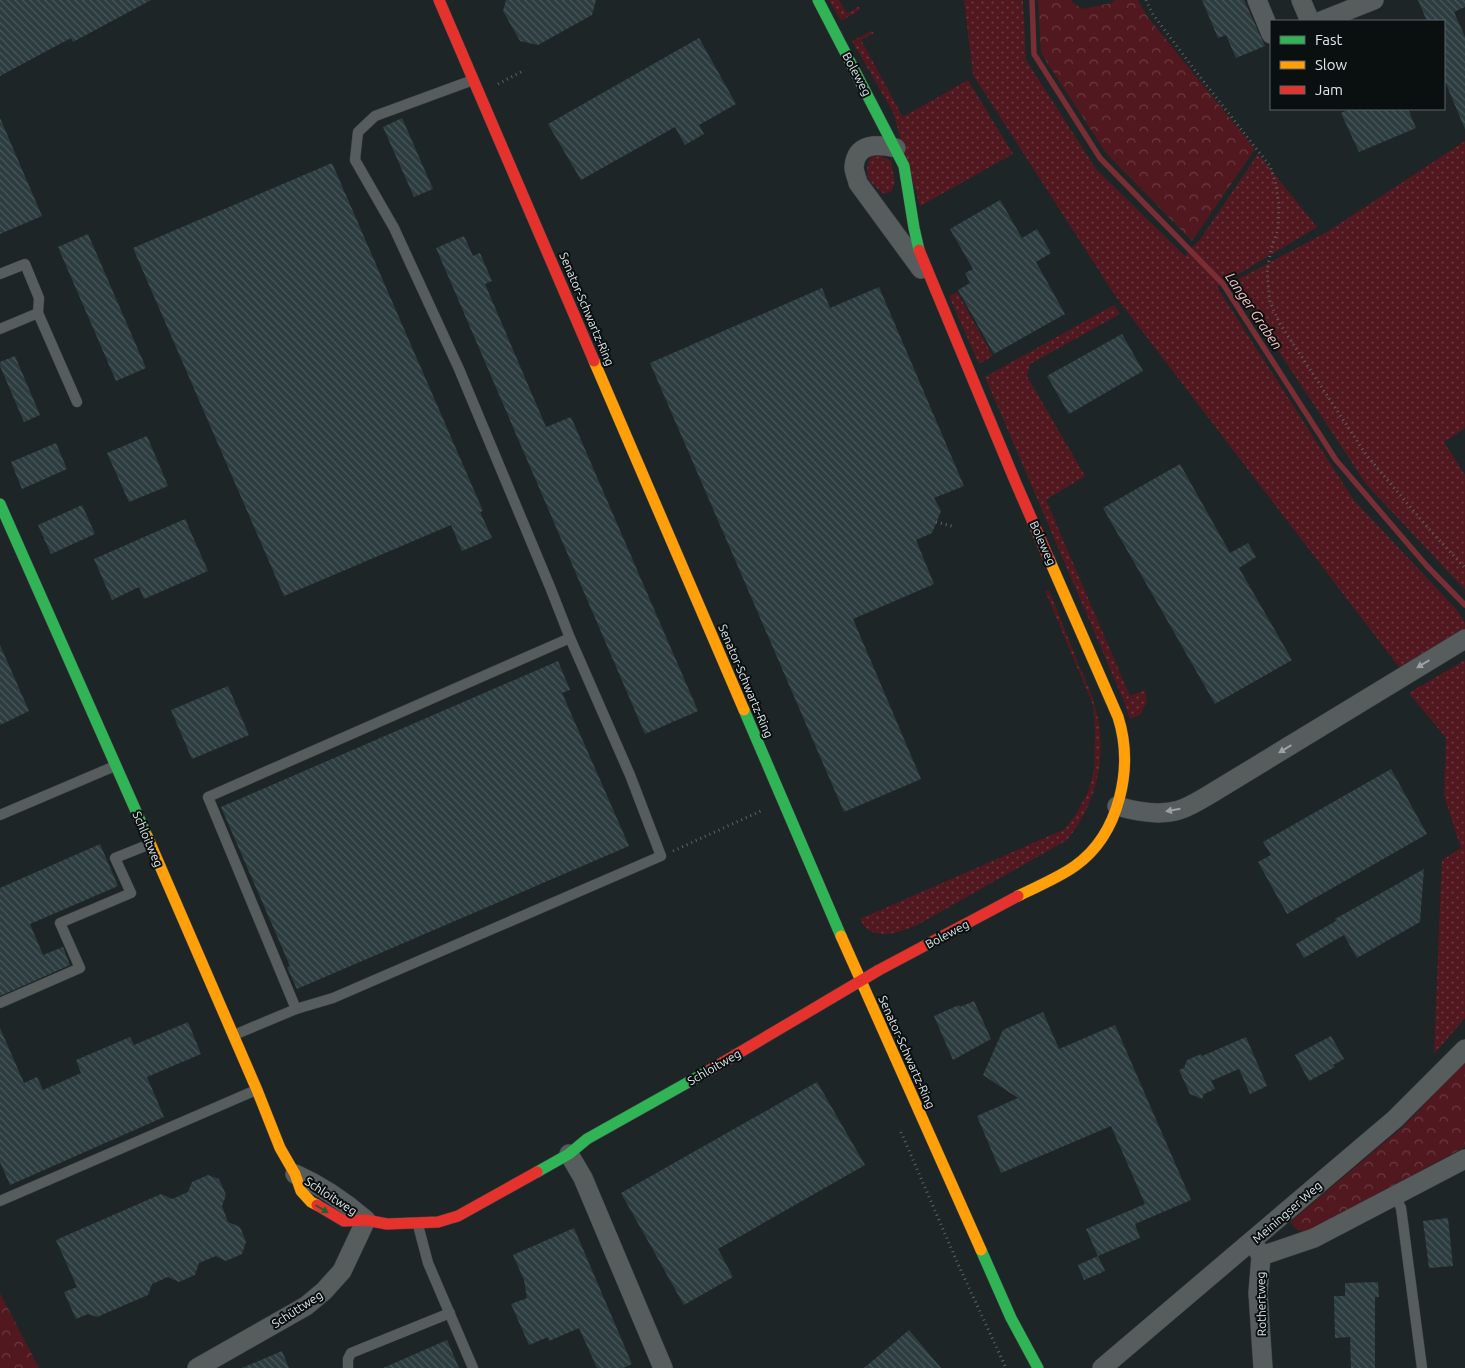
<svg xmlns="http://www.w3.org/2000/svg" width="1465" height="1368" viewBox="0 0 1465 1368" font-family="Ubuntu,sans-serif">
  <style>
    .grass { fill: url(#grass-dots) }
    .forest { fill: url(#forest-crowns) }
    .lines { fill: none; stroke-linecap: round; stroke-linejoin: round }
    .stream { stroke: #792d35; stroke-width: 5.5 }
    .building { fill: url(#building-back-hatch) }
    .lane-casing { stroke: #3c4143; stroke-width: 11 }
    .street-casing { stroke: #3c4143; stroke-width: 20 }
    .fast-casing { stroke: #3c4143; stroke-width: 12 }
    .slow-casing { stroke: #3c4143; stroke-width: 12 }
    .jam-casing { stroke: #3c4143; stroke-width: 12 }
    .path { stroke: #5e6263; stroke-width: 3; stroke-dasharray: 1 4; stroke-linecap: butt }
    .lane { stroke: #575c5d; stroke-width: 10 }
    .street { stroke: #575c5d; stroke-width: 19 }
    .fast { stroke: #30b455; stroke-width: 11 }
    .slow { stroke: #ff9f0a; stroke-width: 11 }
    .jam { stroke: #e5322d; stroke-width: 11 }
    .oneway { fill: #9ba2a3 }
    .oneway2 { fill: #1d6232 }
    .labels { text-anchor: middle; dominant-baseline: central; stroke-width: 4; stroke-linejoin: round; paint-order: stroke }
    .street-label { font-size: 12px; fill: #dfe7e9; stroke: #0a0f10 }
    .water-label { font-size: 14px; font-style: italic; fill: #f5c2c2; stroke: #0a0f10 }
  </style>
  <defs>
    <pattern id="grass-dots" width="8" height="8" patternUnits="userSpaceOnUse" patternTransform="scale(1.25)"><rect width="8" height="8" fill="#51181f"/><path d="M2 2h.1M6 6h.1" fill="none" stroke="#6a3a40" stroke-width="1.8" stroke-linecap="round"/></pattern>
    <pattern id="forest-crowns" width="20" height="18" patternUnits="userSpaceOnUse" patternTransform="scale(1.25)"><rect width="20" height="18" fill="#51181f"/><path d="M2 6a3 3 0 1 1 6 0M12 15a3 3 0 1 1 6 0" fill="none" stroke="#6a3a40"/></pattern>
    <pattern id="building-back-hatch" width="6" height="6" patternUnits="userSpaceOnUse" patternTransform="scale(1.25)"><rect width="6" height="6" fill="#2c3c3f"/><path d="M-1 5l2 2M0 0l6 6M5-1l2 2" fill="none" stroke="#4a585b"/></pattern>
  </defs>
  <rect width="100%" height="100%" fill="#1e2526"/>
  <!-- grass -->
  <g class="grass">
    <polygon points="829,0 839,0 847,13 860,6 860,10 841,21"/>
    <polygon points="964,0 1023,0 1026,60 1096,169 1185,256 1201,238 1258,154 1317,227 1217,287 1353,499 1456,609 1465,623 1465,630 1399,667 1116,297 973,75"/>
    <polygon points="871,31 874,33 861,40 903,117 968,80 1013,154 920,206 893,112 852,41"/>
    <polygon points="1465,141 1465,428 1444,442 1465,475 1465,590 1366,484 1233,282 1327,232"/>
    <path d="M880,155L891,161L895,183L891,192L884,194C869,182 862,176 871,156Z"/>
    <polygon points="957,292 993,356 979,364 949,296"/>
    <polygon points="1114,305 1120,314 1030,364 1027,376 1085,476 1046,500 1130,696 1145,690 1147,702 1140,715 1130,719 1123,699 985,377"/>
    <path d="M1049,590C1059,616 1070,642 1080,668C1085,680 1091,691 1094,703C1109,750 1098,803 1067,840L921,923C902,932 871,944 860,919L1065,829L1076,814L1088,792L1094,770L1095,732L1093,705L1045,591Z"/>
    <polygon points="1465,660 1465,1018 1434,1054 1442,860 1461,848 1444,795 1446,738 1409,693"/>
  </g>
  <!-- forest -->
  <g class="forest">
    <polygon points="1038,0 1070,0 1082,9 1112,3 1115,0 1138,0 1147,16 1255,149 1192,241 1106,153 1041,53"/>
    <polygon points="1465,1062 1465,1147 1304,1233 1296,1229 1290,1222 1404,1126"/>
    <polygon points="0,1293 39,1368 0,1368"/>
  </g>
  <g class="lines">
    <!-- stream -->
    <polyline class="stream" points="1032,0 1034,54 1100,158 1223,284 1336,460 1426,565 1465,605"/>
  </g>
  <!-- building -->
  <g class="building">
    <polygon points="0,0 151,0 73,42 71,38 0,76"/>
    <polygon points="506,0 596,0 592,15 538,45 520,41 503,11"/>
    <polygon points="1202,0 1244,0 1265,46 1236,58 1226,35 1218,38"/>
    <polygon points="1418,0 1465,0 1465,7 1454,12 1465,37 1465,129 1444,79 1444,21 1427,21"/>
    <polygon points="699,38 736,104 699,125 704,134 685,145 675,127 581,180 548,124"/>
    <polygon points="1349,109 1408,109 1416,128 1359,152 1341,113"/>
    <polygon points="0,118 42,216 0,234"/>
    <polygon points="402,118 433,189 414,197 383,127"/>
    <polygon points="332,163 483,511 480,512 492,538 462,551 451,525 284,596 133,248"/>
    <polygon points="1000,200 1022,238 1037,229 1051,253 1036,262 1065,314 994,354 958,290 970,283 965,273 973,269 950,229"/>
    <polygon points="88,234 146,368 116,381 58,247"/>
    <polygon points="464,236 473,256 480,253 492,281 485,284 546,427 571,417 698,711 645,734 436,248"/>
    <polygon points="879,287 964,486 934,498 941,511 932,533 916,540 934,584 853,619 921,779 844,812 650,363 822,288 830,308"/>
    <polygon points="1122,334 1143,371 1069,414 1047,376"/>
    <polygon points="15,356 40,415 24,422 0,366 0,362"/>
    <polygon points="147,436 168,486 129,502 107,453"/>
    <polygon points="56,443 67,469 22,489 11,462"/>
    <polygon points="1180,464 1230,553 1248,543 1256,557 1239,568 1292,660 1215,704 1103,508"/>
    <polygon points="82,505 95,534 51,554 38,525"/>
    <polygon points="185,519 208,571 144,599 139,587 112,600 94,559"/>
    <polygon points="0,645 29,711 0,725"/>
    <polygon points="558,661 570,690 562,693 629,846 297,989 287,967 290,966 221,807"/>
    <polygon points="228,686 249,735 192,759 171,710"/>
    <polygon points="1391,769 1427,834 1287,914 1258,862 1271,855 1263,842"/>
    <polygon points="100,844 118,886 30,924 43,955 63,947 70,965 0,996 0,888"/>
    <polygon points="1424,869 1420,922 1357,958 1344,935 1304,958 1296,944 1336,921 1335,919"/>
    <polygon points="974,1001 991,1039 953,1060 934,1016 959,1005 960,1007"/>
    <polygon points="1043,1012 1059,1049 1115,1025 1191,1200 1135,1224 1140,1238 1098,1256 1086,1229 1145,1204 1111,1126 1001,1173 977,1116 1018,1098 983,1075 1003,1030"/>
    <polygon points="188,1022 201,1054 147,1077 164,1117 10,1185 0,1162 0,1028 24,1083 37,1077 43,1090 81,1073 76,1060 130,1037 134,1045"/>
    <polygon points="1331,1036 1344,1059 1333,1065 1335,1067 1309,1081 1295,1055"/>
    <polygon points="1246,1037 1267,1086 1250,1094 1239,1069 1211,1081 1215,1089 1204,1094 1202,1099 1190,1094 1179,1070 1184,1068 1187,1060 1201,1054 1202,1056"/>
    <polygon points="817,1082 865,1165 718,1249 733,1277 684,1305 621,1193"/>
    <polygon points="208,1175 219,1179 226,1195 222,1206 228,1222 240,1227 246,1242 242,1254 226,1261 216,1256 199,1263 195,1275 179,1282 168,1277 152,1284 148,1295 97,1317 88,1314 76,1319 64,1292 77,1287 56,1240 161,1194 172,1199 188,1192 192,1182"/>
    <polygon points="1448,1218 1453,1266 1429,1268 1423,1221"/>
    <polygon points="574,1228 632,1364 623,1368 597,1368 579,1328 549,1341 548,1337 529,1345 511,1304 527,1298 524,1280 513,1255"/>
    <polygon points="1098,1256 1105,1271 1084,1280 1078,1265"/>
    <polygon points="1378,1282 1379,1297 1375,1297 1375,1368 1351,1368 1350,1337 1335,1338 1334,1296 1345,1296 1345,1283"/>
    <polygon points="909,1330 941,1368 864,1368"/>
    <polygon points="447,1340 459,1368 383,1368"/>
    <polygon points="282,1351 289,1368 242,1368"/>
  </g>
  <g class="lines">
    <defs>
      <g id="lane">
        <polyline points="473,80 375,116 358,132 355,160 394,228 459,369 550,587 570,638 630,775 661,856 333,998 296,1009 208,797 570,638"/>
        <polyline points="0,274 25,264 39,298 38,313"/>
        <polyline points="0,329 38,313 77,402"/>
        <polyline points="0,815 115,766"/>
        <polyline points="0,1003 80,968 60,923 131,893 115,858 150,844"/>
        <polyline points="234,1035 296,1009"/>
        <polyline points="1395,1195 1401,1208 1422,1368"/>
        <polyline points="0,1201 256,1090"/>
        <polyline points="418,1225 428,1263 473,1368"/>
        <polyline points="348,1368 348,1359 351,1353 450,1313"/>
      </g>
      <g id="street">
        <polyline points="1257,0 1271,34"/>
        <polyline points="1301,0 1310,21"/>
        <polyline points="1321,21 1374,0"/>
        <path d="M896,148C878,144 856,142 854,167C854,172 857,178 858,183L921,269"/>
        <path d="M1117,806C1134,811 1160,816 1179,810C1192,806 1205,797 1217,790L1465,639"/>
        <polyline points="569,1154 583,1178 663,1368"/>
        <polyline points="1255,1245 1261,1256 1258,1293 1263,1368"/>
        <polyline points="1261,1256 1314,1238 1465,1159"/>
        <path d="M197,1368L306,1306L324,1291L342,1271L366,1220C345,1202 320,1185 295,1174"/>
        <polyline points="1102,1368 1395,1119 1465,1049"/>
      </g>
      <g id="fast">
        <polyline points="818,0 904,166 914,228 919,250"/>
        <polyline points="0,504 147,836"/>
        <polyline points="744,710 841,936"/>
        <polyline points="537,1172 569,1154 587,1139 710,1070"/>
        <polyline points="981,1250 1011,1318 1038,1368"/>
      </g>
      <g id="slow">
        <polyline points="594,361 744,710"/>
        <polyline points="147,836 257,1090 280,1148 295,1174 301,1191 311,1202 317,1205"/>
        <path d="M1018,896C1036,887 1058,878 1075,866C1120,834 1134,767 1118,717L1049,559"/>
        <polyline points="841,936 981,1250"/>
      </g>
      <g id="jam">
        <polyline points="439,0 594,361"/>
        <polyline points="919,250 1015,481 1049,559"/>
        <polyline points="710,1070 879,970 1018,896"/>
        <polyline points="317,1205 344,1221 366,1220 387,1224 438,1222 458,1216 537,1172"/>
      </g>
    </defs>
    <!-- lane casing -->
    <use href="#lane" class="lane-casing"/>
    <!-- street casing -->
    <use href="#street" class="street-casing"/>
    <!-- fast casing -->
    <use href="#fast" class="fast-casing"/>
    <!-- slow casing -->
    <use href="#slow" class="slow-casing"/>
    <!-- jam casing -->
    <use href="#jam" class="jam-casing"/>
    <!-- path -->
    <g class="path">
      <polyline points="1146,0 1152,13 1197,73 1270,166 1275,181 1279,204 1278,230 1271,249 1267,272 1270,302 1280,324 1367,456 1429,529 1465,568"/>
      <polyline points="498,84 523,71"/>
      <polyline points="936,522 955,527"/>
      <polyline points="673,851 763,810"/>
      <polyline points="901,1132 958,1264 1006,1368"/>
    </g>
    <!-- lane -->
    <use href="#lane" class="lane"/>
    <!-- street -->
    <use href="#street" class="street"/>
    <!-- fast -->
    <use href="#fast" class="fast"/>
    <!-- slow -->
    <use href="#slow" class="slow"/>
    <!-- jam -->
    <use href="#jam" class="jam"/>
  </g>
  <!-- one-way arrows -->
  <defs><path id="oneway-solid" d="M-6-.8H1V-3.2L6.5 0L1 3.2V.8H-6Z" transform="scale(1.25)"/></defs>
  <g class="oneway">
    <use href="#oneway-solid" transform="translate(1423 664) rotate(149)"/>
    <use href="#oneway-solid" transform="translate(1285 749) rotate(149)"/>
    <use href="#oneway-solid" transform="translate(1173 810) rotate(170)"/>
  </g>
  <use class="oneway2" href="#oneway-solid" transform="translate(322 1209) rotate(31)"/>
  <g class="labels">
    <!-- street labels -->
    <g class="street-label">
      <text transform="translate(857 74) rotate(62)">Boleweg</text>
      <text transform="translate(587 309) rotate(67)">Senator-Schwartz-Ring</text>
      <text transform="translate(1043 543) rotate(66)">Boleweg</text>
      <text transform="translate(746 681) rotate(67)">Senator-Schwartz-Ring</text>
      <text transform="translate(148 839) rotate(67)">Schloitweg</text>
      <text transform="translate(947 934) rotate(-28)">Boleweg</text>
      <text transform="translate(907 1052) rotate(66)">Senator-Schwartz-Ring</text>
      <text transform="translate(714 1067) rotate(-30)">Schloitweg</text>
      <text transform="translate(331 1196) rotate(33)">Schloitweg</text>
      <text transform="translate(1287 1212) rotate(-41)">Meiningser Weg</text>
      <text transform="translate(1261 1304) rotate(-91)">Rothertweg</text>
      <text transform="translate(297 1309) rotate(-33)">Schüttweg</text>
    </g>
    <!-- water labels -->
    <g class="water-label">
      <text transform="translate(1254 311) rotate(56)">Langer Graben</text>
    </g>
  </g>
  <!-- legend -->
  <rect x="1270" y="20" width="175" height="90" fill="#0a0f10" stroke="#5f6567"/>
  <rect x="1280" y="36" width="25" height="8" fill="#30b455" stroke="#5f6567"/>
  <text x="1315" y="45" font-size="15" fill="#dfe7e9">Fast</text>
  <rect x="1280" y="61" width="25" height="8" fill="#ff9f0a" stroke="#5f6567"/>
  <text x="1315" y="70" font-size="15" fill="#dfe7e9">Slow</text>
  <rect x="1280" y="86" width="25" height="8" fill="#e5322d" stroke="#5f6567"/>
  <text x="1315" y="95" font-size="15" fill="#dfe7e9">Jam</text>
</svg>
